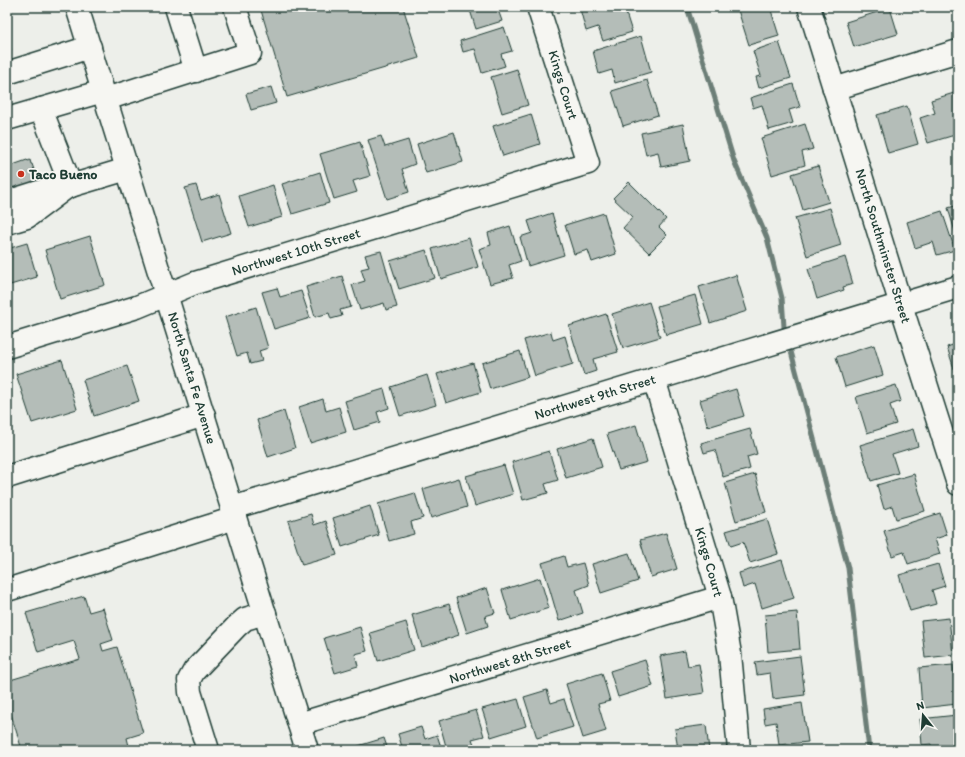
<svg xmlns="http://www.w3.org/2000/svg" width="965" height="757" viewBox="0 0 965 757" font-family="Itim,sans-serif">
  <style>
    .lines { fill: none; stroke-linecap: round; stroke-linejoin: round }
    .stream { stroke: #6c7e77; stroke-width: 5 }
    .building { fill: #b4bdb8; stroke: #1f3d34 }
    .minor-casing { stroke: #1f3d34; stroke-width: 25 }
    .major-casing { stroke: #1f3d34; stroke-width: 25 }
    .minor { stroke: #f6f6f2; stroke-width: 22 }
    .major { stroke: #f6f6f2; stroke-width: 22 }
    .poi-dot { fill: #c8321e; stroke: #f6f6f2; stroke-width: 1.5 }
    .labels { text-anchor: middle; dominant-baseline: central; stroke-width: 3.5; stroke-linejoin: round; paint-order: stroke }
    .street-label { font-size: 14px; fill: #1f3d34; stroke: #f6f6f2 }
    .poi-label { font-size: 14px; font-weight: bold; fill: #1f3d34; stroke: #f6f6f2; text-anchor: start }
  </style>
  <rect width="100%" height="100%" fill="#edefea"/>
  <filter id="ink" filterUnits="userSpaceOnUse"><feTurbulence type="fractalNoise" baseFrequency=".025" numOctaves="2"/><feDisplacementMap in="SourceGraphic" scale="8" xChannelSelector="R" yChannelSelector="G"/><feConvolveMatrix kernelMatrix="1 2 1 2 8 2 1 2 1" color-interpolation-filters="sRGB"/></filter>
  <g filter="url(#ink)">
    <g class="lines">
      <!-- stream -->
      <g class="stream">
        <polyline points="687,7 734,161 767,238 782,298 784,327 786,334"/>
        <polyline points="789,344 848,568 869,750"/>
      </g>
    </g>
    <!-- building -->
    <g class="building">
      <polygon points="260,7 403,7 419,58 287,97"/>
      <polygon points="469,7 497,7 502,21 476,29"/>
      <polygon points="585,7 624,7 632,32 603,41 598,27 586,31 580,9"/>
      <polygon points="737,7 770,7 779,36 749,45"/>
      <polygon points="890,8 898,34 854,47 846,22"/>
      <polygon points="504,27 512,51 501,54 505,66 482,73 475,49 463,52 460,41"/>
      <polygon points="7,36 11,50 7,51"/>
      <polygon points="641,36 651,72 615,83 612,70 599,74 593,51"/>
      <polygon points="779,42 791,78 759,88 756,77 761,76 753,51"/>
      <polygon points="517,69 528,105 502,113 491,77"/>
      <polygon points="647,80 658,115 623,126 612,91"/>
      <polygon points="793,84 800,107 789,110 793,123 769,130 762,105 753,108 750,98"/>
      <polygon points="271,87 276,103 251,110 246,94"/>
      <polygon points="954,93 958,107 958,134 928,143 920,118 935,113 931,100"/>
      <polygon points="907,106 918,144 888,153 877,115"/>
      <polygon points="531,114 540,144 503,156 493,126"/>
      <polygon points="683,124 690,161 661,167 658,152 646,155 641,133"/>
      <polygon points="805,124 813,149 802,152 805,165 772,175 761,138"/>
      <polygon points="454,132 463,162 426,173 417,144"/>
      <polygon points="381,136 385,147 408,140 415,164 402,169 409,192 387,199 368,140"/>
      <polygon points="360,142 370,176 353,181 357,192 334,199 320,154"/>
      <polygon points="27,160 28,161 30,160 31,164 32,164 38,181 7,200 7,167"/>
      <polygon points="818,166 829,202 803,210 792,174"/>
      <polygon points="320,172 329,203 292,214 282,184"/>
      <polygon points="629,182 666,219 659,227 667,235 649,253 623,228 633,217 613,198"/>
      <polygon points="196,185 201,200 219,194 231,233 202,242 185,188"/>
      <polygon points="273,185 282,217 249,227 239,196"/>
      <polygon points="958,205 958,242 948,208"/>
      <polygon points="830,208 841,245 807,256 795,218"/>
      <polygon points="942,211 955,250 937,255 933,242 915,248 907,222"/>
      <polygon points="552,213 564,255 528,266 520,237 532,233 528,221"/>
      <polygon points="604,213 616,254 592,262 588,250 574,254 565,225"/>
      <polygon points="510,226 521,261 509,265 513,278 490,284 479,249 491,245 488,233"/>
      <polygon points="90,236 105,285 60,299 45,250"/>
      <polygon points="469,238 478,267 441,279 432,249"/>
      <polygon points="27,243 37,277 7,286 7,249"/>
      <polygon points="426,250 435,278 399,289 390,261"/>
      <polygon points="381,251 397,307 386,310 384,303 360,310 352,285 365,281 361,269 369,267 365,255"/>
      <polygon points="845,257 853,284 843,287 844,290 817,299 808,269"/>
      <polygon points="736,275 747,311 710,323 699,287"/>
      <polygon points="342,276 351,307 340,310 342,316 331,319 329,313 315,317 306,287"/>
      <polygon points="277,288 280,297 301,291 310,318 274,329 262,292"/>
      <polygon points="695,295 703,324 666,335 657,306"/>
      <polygon points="649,302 660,337 623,348 612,314"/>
      <polygon points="256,307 268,348 259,351 262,361 250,364 247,353 237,356 225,317"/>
      <polygon points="606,314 618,352 593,359 596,371 584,375 569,326"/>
      <polygon points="551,332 553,340 565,336 573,364 535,376 524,340"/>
      <polygon points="958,343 958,381 947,347"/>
      <polygon points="874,345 883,375 845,387 836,357"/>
      <polygon points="520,351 528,377 490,389 482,363"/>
      <polygon points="62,360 77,409 32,423 16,374"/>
      <polygon points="473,363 481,392 446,403 437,374"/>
      <polygon points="127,366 139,401 94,416 83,380"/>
      <polygon points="427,375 436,405 400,416 391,387"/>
      <polygon points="896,385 901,401 890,405 896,424 867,433 856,397"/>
      <polygon points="384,389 389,408 377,412 380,422 354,430 345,401"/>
      <polygon points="736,389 744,416 708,427 700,400"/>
      <polygon points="323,399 326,411 339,407 346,432 310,443 299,407"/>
      <polygon points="284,411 295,448 268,457 257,420"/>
      <polygon points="636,425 647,462 619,470 607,434"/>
      <polygon points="750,429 757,454 747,457 750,469 723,477 715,450 704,453 701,443"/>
      <polygon points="913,429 918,446 892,454 898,473 871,481 860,445"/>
      <polygon points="593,438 602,467 566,478 557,449"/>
      <polygon points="549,451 558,480 545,484 548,493 523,500 512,462"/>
      <polygon points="504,465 513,494 475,506 466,476"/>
      <polygon points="755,474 766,512 736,521 725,483"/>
      <polygon points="914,474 925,511 896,519 892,506 884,509 877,485"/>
      <polygon points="459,478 467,507 431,518 423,489"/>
      <polygon points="415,493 423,518 411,522 414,534 389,541 378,504"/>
      <polygon points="370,506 379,535 342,547 333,518"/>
      <polygon points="940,513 947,535 935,539 940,554 908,564 904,552 892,556 884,531"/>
      <polygon points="311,514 314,525 326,521 337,555 302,565 288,521"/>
      <polygon points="767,519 778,554 750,563 743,542 731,546 726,531"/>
      <polygon points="666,533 677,569 651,577 640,540"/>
      <polygon points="629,553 638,581 601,593 592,564"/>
      <polygon points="564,556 567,567 583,563 589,585 576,590 583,613 559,621 542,563"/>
      <polygon points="782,560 794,598 762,608 755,584 743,588 739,573"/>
      <polygon points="938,564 945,586 932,590 936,604 910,611 899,575"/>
      <polygon points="540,578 549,608 511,620 502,590"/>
      <polygon points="487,588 495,613 485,616 488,626 467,633 456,598"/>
      <polygon points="84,596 89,612 103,608 113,640 101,644 103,651 117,647 143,733 127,738 130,750 22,750 7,701 7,681 80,659 74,641 38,652 26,613"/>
      <polygon points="449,604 459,635 422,647 412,615"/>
      <polygon points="797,612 800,649 768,652 765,615"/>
      <polygon points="949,618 953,655 925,658 921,621"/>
      <polygon points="406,622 414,650 378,661 370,633"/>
      <polygon points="360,627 367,651 355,654 358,666 335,673 324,638"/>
      <polygon points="685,651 688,666 699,664 704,693 667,699 660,656"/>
      <polygon points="800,656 805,695 773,699 770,673 757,675 755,662"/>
      <polygon points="645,660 653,686 618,697 610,671"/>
      <polygon points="953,665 957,704 922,708 919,668"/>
      <polygon points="602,673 610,701 598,704 606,731 583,738 566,684"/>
      <polygon points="547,690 551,703 564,699 573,727 537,738 524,697"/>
      <polygon points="518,699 526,726 491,737 482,709"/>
      <polygon points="802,703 808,742 779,745 776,722 765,724 763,709"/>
      <polygon points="476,710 484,736 472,739 476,750 447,750 439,721"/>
      <polygon points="957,715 958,750 931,750 931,744 922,745 920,719"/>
      <polygon points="706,725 709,750 678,750 675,729"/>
      <polygon points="421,727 425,739 437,735 442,750 403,750 398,734"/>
      <polygon points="384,738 388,750 360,750 358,746"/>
    </g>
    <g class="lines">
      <defs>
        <g id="minor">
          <polyline points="176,7 196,71"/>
          <polyline points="809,7 901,305 958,484"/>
          <polyline points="7,73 90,47"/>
          <polyline points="834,89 958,51"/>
          <polyline points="106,99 250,53 235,7"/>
          <polyline points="41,109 71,186"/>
          <polyline points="7,119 103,91"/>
          <polyline points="7,202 61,185"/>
          <polyline points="7,223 27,217 67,187 127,169"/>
          <polyline points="7,347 137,307 195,283 588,163 538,7"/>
          <polyline points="654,379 720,597 730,654 739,750"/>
          <polyline points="7,477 204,415"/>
          <polyline points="232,508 958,287"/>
          <polyline points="7,590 235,518"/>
          <polyline points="299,724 720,597"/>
          <polyline points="208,750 190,692 189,680 194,671 237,626 245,619 265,613"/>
        </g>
        <polyline id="major" points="77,7 307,750"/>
      </defs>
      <!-- minor casing -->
      <use href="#minor" class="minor-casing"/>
      <!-- major casing -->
      <use href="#major" class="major-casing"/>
      <!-- minor -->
      <use href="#minor" class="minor"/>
      <!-- major -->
      <use href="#major" class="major"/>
    </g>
  </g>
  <!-- markers -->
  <circle class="poi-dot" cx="21" cy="174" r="4"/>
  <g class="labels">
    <!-- street labels -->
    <g class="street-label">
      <text transform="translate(563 85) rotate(73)">Kings Court</text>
      <text transform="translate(883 246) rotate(73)">North Southminster Street</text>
      <text transform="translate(296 252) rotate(-17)">Northwest 10th Street</text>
      <text transform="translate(192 378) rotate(73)">North Santa Fe Avenue</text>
      <text transform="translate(595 397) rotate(-17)">Northwest 9th Street</text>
      <text transform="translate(709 562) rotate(74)">Kings Court</text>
      <text transform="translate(510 661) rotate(-17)">Northwest 8th Street</text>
    </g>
    <!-- poi labels -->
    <g class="poi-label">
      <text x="29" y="174">Taco Bueno</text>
    </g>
  </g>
  <!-- margin -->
  <rect width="965" height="757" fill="none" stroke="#f6f6f2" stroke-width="24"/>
  <rect x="12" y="12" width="941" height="733" fill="none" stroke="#1f3d34" stroke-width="1.5" filter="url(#ink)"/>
  <!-- north arrow -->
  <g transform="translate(923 715) rotate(343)" stroke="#f6f6f2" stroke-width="3" paint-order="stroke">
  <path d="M0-3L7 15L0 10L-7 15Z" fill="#1f3d34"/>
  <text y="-6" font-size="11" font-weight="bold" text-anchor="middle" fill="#1f3d34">N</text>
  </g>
</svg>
